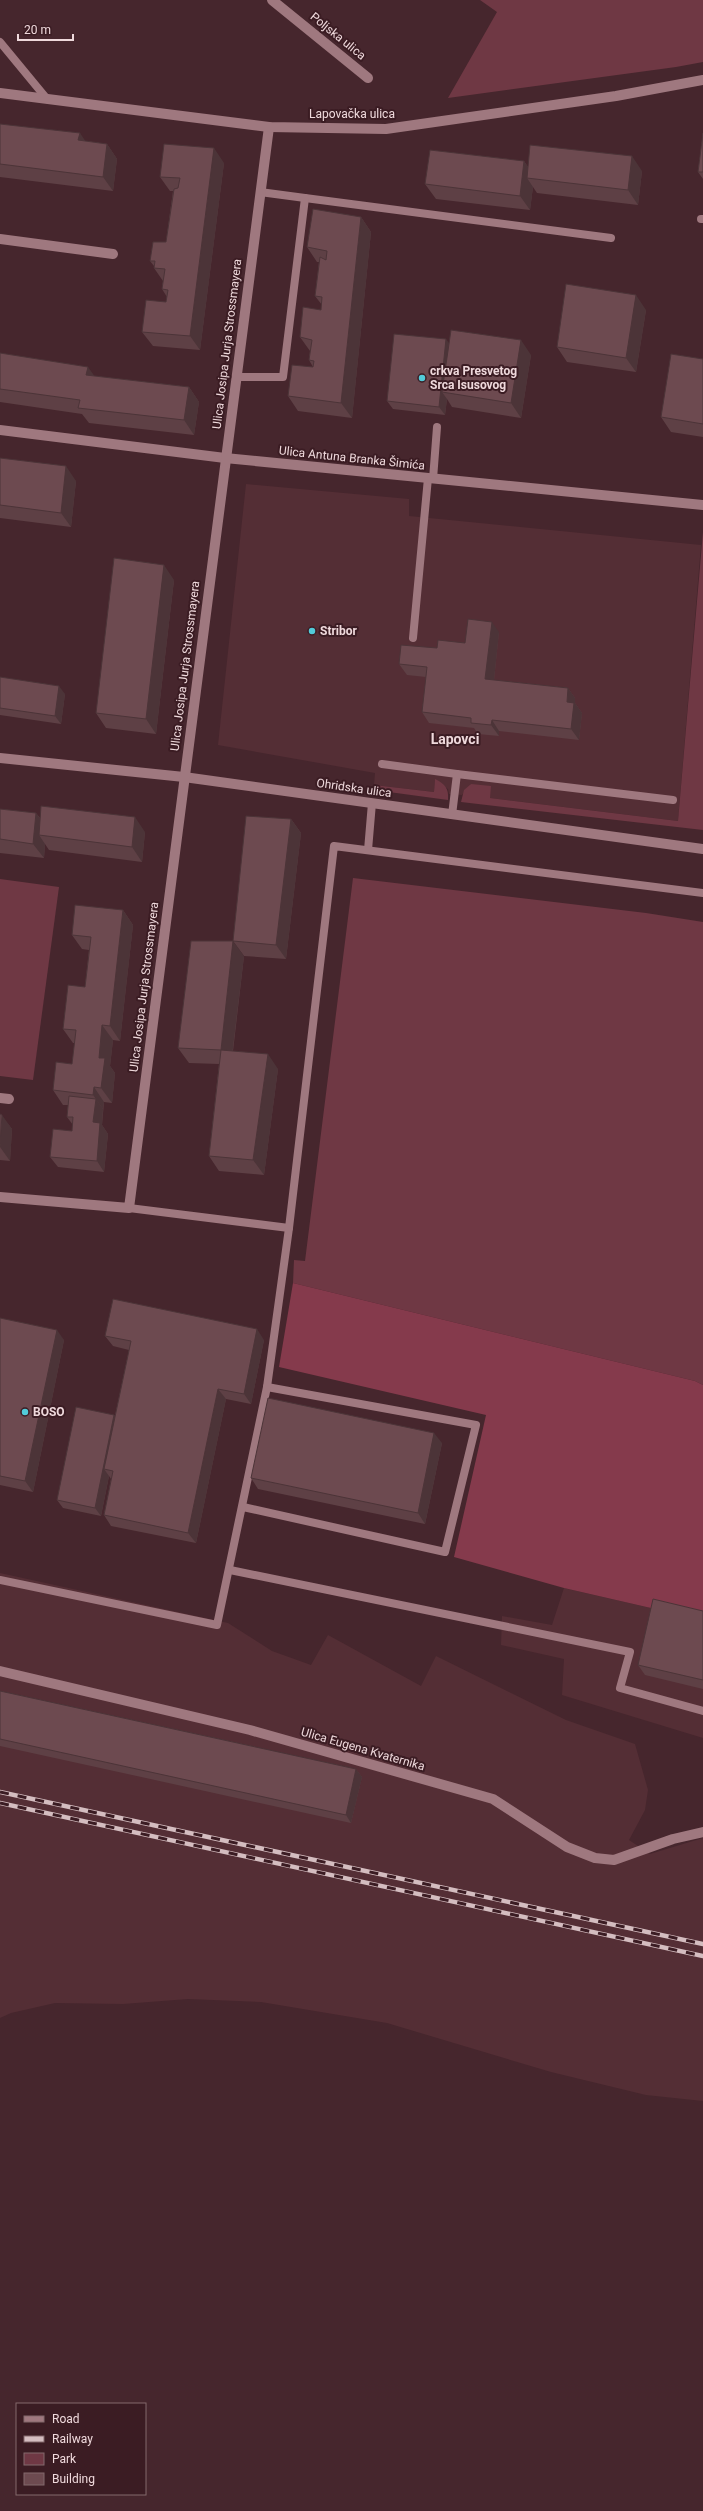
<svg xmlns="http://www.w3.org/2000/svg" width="703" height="2511" viewBox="0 0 703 2511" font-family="Roboto,sans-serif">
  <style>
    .built { fill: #542e35 }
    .green { fill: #6f3844 }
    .forest { fill: #853a4c }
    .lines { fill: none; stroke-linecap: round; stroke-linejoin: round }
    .lane { stroke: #9f787f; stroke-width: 8 }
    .street { stroke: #9f787f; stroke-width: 10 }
    .secondary { stroke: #9f787f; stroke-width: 10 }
    .rail-casing { stroke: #d4bdc0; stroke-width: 4.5 }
    .rail { stroke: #3b1c23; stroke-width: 3; stroke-dasharray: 9; stroke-linecap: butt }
    .wall { fill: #5e4045 }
    .shaded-wall { fill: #4c3438 }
    .building { fill: #6d4a50; stroke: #4c3438 }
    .poi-dot { fill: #52cbd9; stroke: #3b1c23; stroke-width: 1.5 }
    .labels { text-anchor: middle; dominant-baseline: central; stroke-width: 4; stroke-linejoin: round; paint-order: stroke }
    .street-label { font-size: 12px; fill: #efd9dc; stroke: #3b1c23 }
    .poi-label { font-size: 12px; font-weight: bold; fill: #efd9dc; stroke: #3b1c23; text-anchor: start }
    .quarter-label { font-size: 14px; font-weight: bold; fill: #efd9dc; stroke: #3b1c23 }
  </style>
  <rect width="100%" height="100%" fill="#46262d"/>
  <!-- built -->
  <g class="built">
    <polygon points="246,484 409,499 409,516 701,545 678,821 489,798 471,784 462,795 449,794 448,789 435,780 434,792 374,785 375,773 218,745"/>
    <polygon points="0,1573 228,1623 272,1651 311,1665 328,1635 421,1686 436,1656 566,1720 635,1744 648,1790 645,1810 629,1840 650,1854 703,1838 703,2101 646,2095 551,2072 387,2023 261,2002 188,1999 123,2004 55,2003 11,2013 0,2018"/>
    <polygon points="564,1588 703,1620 703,1738 562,1695 564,1659 501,1645 502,1616 552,1625"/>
  </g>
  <!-- green -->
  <g class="green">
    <polygon points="480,0 703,0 703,62 676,67 448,98 497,12"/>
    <polygon points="703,532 703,830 461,802 464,790 471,784 491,786 490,798 678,821"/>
    <path d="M435,779C445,784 449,788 448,800L374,790V785L434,792Z"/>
    <polygon points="353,878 646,913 703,922 703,1385 695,1381 293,1283 294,1260 305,1261"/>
    <polygon points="0,879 59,887 33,1080 0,1076"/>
  </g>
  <!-- forest -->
  <polygon class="forest" points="293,1283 695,1381 703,1385 703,1620 564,1588 454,1557 486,1415 279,1367"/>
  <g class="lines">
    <!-- lane -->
    <g class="lane">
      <polyline points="0,42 47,99"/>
      <polyline points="305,198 611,238"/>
      <polyline points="701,219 703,219"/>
      <polyline points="236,377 283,377 305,198 260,192"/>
      <polyline points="433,479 437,427"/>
      <polyline points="413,638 428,478"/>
      <polyline points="382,764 457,774"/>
      <polyline points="452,815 457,774 673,800"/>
      <polyline points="368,850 372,803"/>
      <polyline points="129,1208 289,1228"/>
      <polyline points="243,1507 445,1552 476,1425 267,1387"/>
      <polyline points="230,1570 630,1652 620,1688 703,1711"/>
      <polyline points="0,1580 217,1625 267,1387 289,1228 334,846 703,893"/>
    </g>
    <!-- street -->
    <g class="street">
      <polyline points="272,0 368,78"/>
      <polyline points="0,239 113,254"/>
      <polyline points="0,430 225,458 703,505"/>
      <polyline points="0,758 184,777 703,849"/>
      <polyline points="0,1098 9,1099"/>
      <polyline points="0,1197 129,1208 269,127"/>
      <polyline points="0,1671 250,1730 493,1799 567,1847 595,1858 614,1860 673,1839 703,1832"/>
    </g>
    <!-- secondary -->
    <polyline class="secondary" points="0,93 269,127 386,129 616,96 703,80"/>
    <defs>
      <g id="rail">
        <polyline points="0,1792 703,1944"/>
        <polyline points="0,1803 703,1956"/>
      </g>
    </defs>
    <!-- rail casing -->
    <use href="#rail" class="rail-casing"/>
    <!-- rail -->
    <use href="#rail" class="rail"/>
  </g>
  <!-- wall -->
  <g class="wall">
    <polygon points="0,124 86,141 107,144 117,159 113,191 0,177"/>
    <polygon points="703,133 703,179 698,172"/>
    <polygon points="524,161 528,167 642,171 638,205 537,193 533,187 530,210 436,199 425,184"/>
    <polygon points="224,163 200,350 153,346 142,332 166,302 167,297 162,289 163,281 154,268 154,266 150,261 166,242 173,191 170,191 160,177"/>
    <polygon points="361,217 371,232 352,418 298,411 288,396 313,367 309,360 310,351 300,337 321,310 322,305 315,296 319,262 317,262 307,247"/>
    <polygon points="646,310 636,372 567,362 557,347"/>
    <polygon points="449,344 531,355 521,418 452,407 447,399 445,415 393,409 387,401"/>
    <polygon points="0,353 94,376 189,387 199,402 194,435 89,423 82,414 0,402"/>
    <polygon points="703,359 703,437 671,432 661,417"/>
    <polygon points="0,458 76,481 71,527 0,518"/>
    <polygon points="174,580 156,734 106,728 96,713"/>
    <polygon points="499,632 494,680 568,688 575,698 575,703 582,713 579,740 499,731 499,736 478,734 474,728 429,723 422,712 426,677 407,675 399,664"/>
    <polygon points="0,677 65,694 61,724 0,715"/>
    <polygon points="0,809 36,813 40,818 145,832 142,862 49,850 45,844 44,858 0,853"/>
    <polygon points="291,819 301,833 286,959 244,956 233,941"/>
    <polygon points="123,910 133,925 120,1041 113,1040 110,1066 115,1073 112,1103 104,1102 102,1125 108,1134 104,1172 58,1167 50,1157 72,1131 73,1125 67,1117 68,1105 63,1105 53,1090 72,1064 75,1043 73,1043 63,1029 85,987 89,950 82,949 72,935"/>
    <polygon points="244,956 233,1051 278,1069 264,1175 219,1171 209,1156 219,1064 189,1063 178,1048"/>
    <polygon points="0,1114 12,1129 10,1161 0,1160"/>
    <polygon points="0,1318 64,1340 33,1492 0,1485"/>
    <polygon points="105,1336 264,1340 251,1404 226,1399 196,1543 111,1526 104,1515 111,1479 109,1476 101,1516 63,1508 57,1500 114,1415 115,1416 129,1350 113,1346"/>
    <polygon points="442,1443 425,1524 258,1489 251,1478"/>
    <polygon points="703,1611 703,1689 645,1675 638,1665"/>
    <polygon points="0,1691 356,1769 362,1777 351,1823 0,1746"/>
  </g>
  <!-- shaded-wall -->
  <g class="shaded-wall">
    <polygon points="80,133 90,148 78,140"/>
    <polygon points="107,144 117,159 113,191 103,177"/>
    <polygon points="214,148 224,163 200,350 190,336"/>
    <polygon points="632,156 642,171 638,205 628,190"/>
    <polygon points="524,161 534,176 527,178 533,187 530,210 520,196"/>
    <polygon points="361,217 371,232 352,418 341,403"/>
    <polygon points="636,295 646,310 636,372 626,358"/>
    <polygon points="446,339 452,347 442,392 447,399 445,415 439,407"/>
    <polygon points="521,340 531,355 521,418 511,403"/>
    <polygon points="88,367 98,381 86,375"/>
    <polygon points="189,387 199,402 194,435 184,420"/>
    <polygon points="66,466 76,481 71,527 61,513"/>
    <polygon points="164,565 174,580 156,734 146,719"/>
    <polygon points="492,622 499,632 493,689 485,679"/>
    <polygon points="59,686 65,694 61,724 55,716"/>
    <polygon points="568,688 575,698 575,703 582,713 579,740 571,729 567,702"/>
    <polygon points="492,720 499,731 499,736 491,725"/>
    <polygon points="36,813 47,828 39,835 45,844 44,858 33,844"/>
    <polygon points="135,817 145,832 142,862 132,847"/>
    <polygon points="291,819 301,833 286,959 276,945"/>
    <polygon points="123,910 133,925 120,1041 110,1026"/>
    <polygon points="233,941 244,956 231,1064 221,1050"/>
    <polygon points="102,1025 113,1040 110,1066 115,1073 112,1103 101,1088 99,1058"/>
    <polygon points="268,1054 278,1069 264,1175 253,1160"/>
    <polygon points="94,1087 104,1102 103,1109 93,1095"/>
    <polygon points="96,1099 103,1109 102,1125 108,1134 104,1172 97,1161 93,1122"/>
    <polygon points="2,1115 12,1129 10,1161 0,1147"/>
    <polygon points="257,1329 264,1340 251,1404 244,1394"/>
    <polygon points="57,1330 64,1340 33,1492 25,1481"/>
    <polygon points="218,1389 226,1399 196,1543 188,1533"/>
    <polygon points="114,1415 120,1423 104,1469 109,1476 101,1516 95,1508"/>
    <polygon points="434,1433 442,1443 425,1524 418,1513"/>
    <polygon points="356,1769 362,1777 351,1823 346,1815"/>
  </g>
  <!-- building -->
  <g class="building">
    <polygon points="0,124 80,133 78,140 107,144 103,177 0,164"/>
    <polygon points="703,133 703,172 698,172"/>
    <polygon points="164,144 214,148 190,336 142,332 146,300 166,302 168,290 162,289 165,269 154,268 155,261 150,261 153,242 166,242 174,189 178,188 180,178 160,177"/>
    <polygon points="530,145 632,156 628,190 527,178"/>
    <polygon points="430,150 524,161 520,196 425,184"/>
    <polygon points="313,209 361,217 341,403 288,396 292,365 313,367 314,361 309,360 312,340 300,337 303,307 321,310 322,297 315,296 320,257 326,260 327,251 307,247"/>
    <polygon points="566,284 636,295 626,358 557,347"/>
    <polygon points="451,330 521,340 511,403 442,392"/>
    <polygon points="394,334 446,339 439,407 387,401"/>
    <polygon points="0,353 88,367 86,375 189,387 184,420 78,408 80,400 0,389"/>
    <polygon points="671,354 703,359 703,424 661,417"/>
    <polygon points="0,458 66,466 61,513 0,505"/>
    <polygon points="114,558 164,565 146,719 96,713"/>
    <polygon points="468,619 492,622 485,679 568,688 567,702 574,703 571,729 492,720 491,725 471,723 471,718 422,712 427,667 399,664 401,645 437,648 438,640 465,643"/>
    <polygon points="0,677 59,686 55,716 0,708"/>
    <polygon points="41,806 135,817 132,847 39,835"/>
    <polygon points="0,809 36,813 33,844 0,839"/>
    <polygon points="246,816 291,819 276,945 233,941"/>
    <polygon points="75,905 123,910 110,1026 102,1025 99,1058 105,1058 101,1088 94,1087 93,1095 53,1090 56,1062 72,1064 76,1030 63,1029 68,985 85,987 91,937 72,935"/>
    <polygon points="191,941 233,941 221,1050 268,1054 253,1160 209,1156 221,1050 178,1048"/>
    <polygon points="69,1096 96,1099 93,1122 100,1123 97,1161 50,1157 53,1129 72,1131 73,1117 67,1117"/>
    <polygon points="0,1114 2,1115 0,1144"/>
    <polygon points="113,1299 257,1329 244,1394 218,1389 188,1533 104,1515 113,1471 104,1469 131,1341 105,1336"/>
    <polygon points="0,1318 57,1330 25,1481 0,1476"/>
    <polygon points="268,1398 434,1433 418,1513 251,1478"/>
    <polygon points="76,1407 114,1415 95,1508 57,1500"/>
    <polygon points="653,1599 703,1611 703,1680 638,1665"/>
    <polygon points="0,1691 356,1769 346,1815 0,1739"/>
  </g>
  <!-- markers -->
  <g class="poi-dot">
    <circle cx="422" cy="378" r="4"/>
    <circle cx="312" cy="631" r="4"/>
    <circle cx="25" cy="1412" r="4"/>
  </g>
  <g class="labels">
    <!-- street labels -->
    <g class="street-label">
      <text transform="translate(338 36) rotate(39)">Poljska ulica</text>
      <text x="352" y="114">Lapovačka ulica</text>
      <text transform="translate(227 344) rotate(-83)">Ulica Josipa Jurja Strossmayera</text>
      <text transform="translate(352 458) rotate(6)">Ulica Antuna Branka Šimića</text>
      <text transform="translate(185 666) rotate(-83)">Ulica Josipa Jurja Strossmayera</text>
      <text transform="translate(354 788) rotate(8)">Ohridska ulica</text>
      <text transform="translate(144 987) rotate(-83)">Ulica Josipa Jurja Strossmayera</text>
      <text transform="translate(363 1749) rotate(16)">Ulica Eugena Kvaternika</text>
    </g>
    <!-- poi labels -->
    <g class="poi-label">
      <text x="430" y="371">crkva Presvetog<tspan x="430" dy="14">Srca Isusovog</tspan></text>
      <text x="320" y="631">Stribor</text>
      <text x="33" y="1412">BOSO</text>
    </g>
    <!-- quarter labels -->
    <g class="quarter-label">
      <text x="455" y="739">Lapovci</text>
    </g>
  </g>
  <!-- legend -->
  <rect x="16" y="2403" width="130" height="92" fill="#3b1c23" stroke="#83686d"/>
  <rect x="24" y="2416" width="20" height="6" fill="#9f787f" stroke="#83686d"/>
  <text x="52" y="2423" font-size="12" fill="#efd9dc">Road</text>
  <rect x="24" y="2436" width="20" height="6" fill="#d4bdc0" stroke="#83686d"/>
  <text x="52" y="2443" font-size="12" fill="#efd9dc">Railway</text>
  <rect x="24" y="2453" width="20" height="12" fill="#6f3844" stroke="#83686d"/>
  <text x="52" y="2463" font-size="12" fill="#efd9dc">Park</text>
  <rect x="24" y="2473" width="20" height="12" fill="#6d4a50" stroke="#83686d"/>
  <text x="52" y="2483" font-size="12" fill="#efd9dc">Building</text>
  <!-- scale -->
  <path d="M18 34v6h55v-6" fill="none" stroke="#efd9dc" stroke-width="2"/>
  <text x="24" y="34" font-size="12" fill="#efd9dc" stroke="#3b1c23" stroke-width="3" paint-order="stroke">20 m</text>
</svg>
